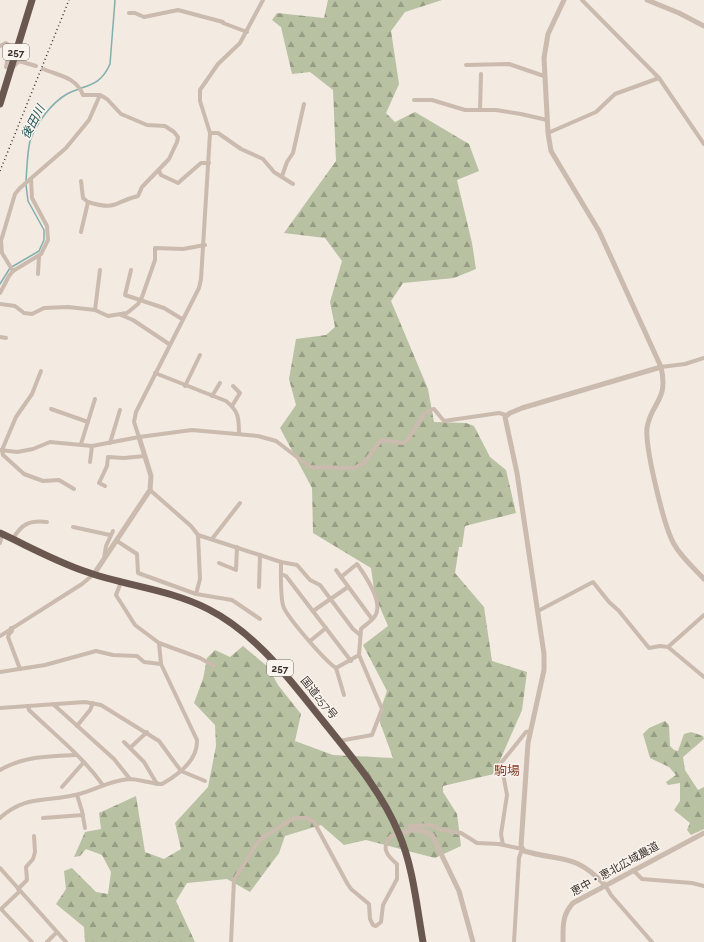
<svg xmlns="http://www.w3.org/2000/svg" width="704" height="942" viewBox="0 0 704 942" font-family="Raleway,'Noto Sans JP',sans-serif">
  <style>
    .forest { fill: url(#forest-firs) }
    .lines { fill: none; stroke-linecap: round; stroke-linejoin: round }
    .stream { stroke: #82aeae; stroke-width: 1.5 }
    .minor { stroke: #cbbaae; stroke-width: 4 }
    .tertiary { stroke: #cbbaae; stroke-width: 5 }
    .trunk { stroke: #6a5850; stroke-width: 7 }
    .rail { stroke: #3a302c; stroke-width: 1.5; stroke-dasharray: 1 3; stroke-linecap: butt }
    .labels { text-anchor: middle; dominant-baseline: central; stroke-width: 3; stroke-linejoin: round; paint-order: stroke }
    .shield { fill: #faf4ee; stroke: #746b66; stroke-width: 1 }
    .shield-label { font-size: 10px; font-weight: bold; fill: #3a302c }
    .street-label { font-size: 11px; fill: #3a302c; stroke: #faf4ee }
    .water-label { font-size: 12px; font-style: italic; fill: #23575a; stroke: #faf4ee }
    .quarter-label { font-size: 13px; fill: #853d29; stroke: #faf4ee }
  </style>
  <defs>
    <pattern id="forest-firs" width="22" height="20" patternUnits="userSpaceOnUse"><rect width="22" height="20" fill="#b8c1a2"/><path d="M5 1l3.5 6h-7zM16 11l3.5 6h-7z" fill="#979d84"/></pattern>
  </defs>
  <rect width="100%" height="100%" fill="#f3eae2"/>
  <!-- forest -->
  <g class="forest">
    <polygon points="328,0 451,0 442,0 405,12 391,31 399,84 386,113 395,122 415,112 469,144 479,171 457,180 472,243 476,269 454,278 403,283 391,301 428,389 434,422 466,423 474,426 490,457 506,470 516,513 465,526 462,547 459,547 455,573 484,607 492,661 527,672 522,710 494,774 443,786 443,792 457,814 461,846 435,858 366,840 344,845 321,825 285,836 279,853 250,892 227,879 187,883 176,901 195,942 85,942 84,927 56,904 66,889 64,871 72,868 96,892 108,894 111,872 102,855 86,849 80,856 74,857 85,832 101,829 99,813 136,796 145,852 164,859 181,849 175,823 208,787 216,746 215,725 194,703 203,679 207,658 215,650 230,657 243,646 268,667 278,685 301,714 295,741 333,755 393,758 378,717 387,691 363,645 388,626 375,596 371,568 313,533 312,488 280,428 296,405 289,379 296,339 326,335 335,327 330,302 342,261 325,238 284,233 336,161 333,90 310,72 292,74 281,27 272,20 277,13 324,18"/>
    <polygon points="665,721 669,725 670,746 674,750 678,751 684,734 691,732 703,736 704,739 683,757 685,770 698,790 704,787 704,829 691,835 687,830 690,823 674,810 680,801 680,783 668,785 666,782 676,775 669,767 650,758 643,734 649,728"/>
  </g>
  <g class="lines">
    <!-- stream -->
    <g class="stream">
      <path d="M26,181C27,168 27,154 30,141C36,124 51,103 67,94C87,84 100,87 110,64L115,0"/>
      <polyline points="0,284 10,268 39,251 44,240 44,230 28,201 26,185"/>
    </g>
    <!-- minor -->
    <g class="minor">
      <polyline points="582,0 659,78 704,144"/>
      <polyline points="129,13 135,13 144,17 178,10 223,22 223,23 247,32"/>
      <polyline points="0,46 6,43 10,46 6,67 11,69 19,61 36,66"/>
      <polyline points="466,65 509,64 544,76"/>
      <path d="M43,69C60,76 76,77 83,95H100L107,99L121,114L147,125L165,126L174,132L178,137L177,142L169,159L142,187L138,196C113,202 118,211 88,202L81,232"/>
      <polyline points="414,100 432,100 465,110 496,110 521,114 547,120"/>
      <polyline points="480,110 481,74"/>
      <polyline points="210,133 218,133 241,149 263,159 274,172 293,184"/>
      <polyline points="548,133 596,112 615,94 659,78"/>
      <polyline points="159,171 161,175 178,183 201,163 209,163"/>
      <polyline points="282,176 287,162 293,153 304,104"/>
      <polyline points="81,181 83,198 88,202"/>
      <polyline points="131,270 125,295 164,308 182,319"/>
      <polyline points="13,271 41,254 48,240 47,226 32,198 31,179"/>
      <polyline points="38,274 39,256"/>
      <polyline points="0,293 9,276 13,271 2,253 1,241 15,194 20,188 66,148 89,120 100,95"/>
      <polyline points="0,304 15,306 24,313 32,314 44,308 68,307 95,310 108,316 127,313 138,304 142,297 155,260 155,248 183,249 205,245"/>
      <polyline points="95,310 100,270"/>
      <polyline points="121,315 133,320 169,344"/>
      <polyline points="0,337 6,338"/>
      <polyline points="661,367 685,364 704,358"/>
      <polyline points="41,371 32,394 16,417 2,450 3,455 24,474 43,481 59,480 74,489"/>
      <path d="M155,373L226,401C239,411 239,419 239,434"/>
      <polyline points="185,386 200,355"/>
      <polyline points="212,396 220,383"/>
      <polyline points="232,406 240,393 233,386"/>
      <polyline points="51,409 88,422"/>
      <polyline points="139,437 134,422 136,412 199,288 201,279 210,133 200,101 200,90 218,64 240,43 263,0"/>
      <polyline points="110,443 120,410"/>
      <polyline points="81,444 95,399"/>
      <path d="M0,450L17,452L33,449L50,442L92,446L139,437L192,430L258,436L276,441L310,467L354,468L364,463L381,440L402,443L407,441C414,432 422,410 434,409L444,421L499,413L506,415"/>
      <polyline points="90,462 92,446"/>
      <polyline points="105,486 99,483 107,466 108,457 124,458 145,456"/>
      <polyline points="150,490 191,526 198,535 200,579 196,594"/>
      <polyline points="73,527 110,535"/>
      <polyline points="198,535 281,562 297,565 310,580 320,585 353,629 359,634"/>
      <path d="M13,539C21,524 30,520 47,522"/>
      <polyline points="212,539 240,503"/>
      <polyline points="117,541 137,554 138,573 196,594 232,600 260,619"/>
      <polyline points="0,543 2,534"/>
      <polyline points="104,559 106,546 113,531"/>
      <path d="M281,562C281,571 280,601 284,608C289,619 325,661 336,668L359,655"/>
      <polyline points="219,563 236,570 237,547"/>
      <polyline points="336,570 372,619"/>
      <polyline points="281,574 286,576 351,661"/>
      <polyline points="259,587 260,555"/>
      <polyline points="313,611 348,587"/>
      <polyline points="538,611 593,582 609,602 619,611 649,648 660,646 668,647 704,677"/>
      <polyline points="11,628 12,631 9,634 8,637 20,669"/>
      <polyline points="0,636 82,584 94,574"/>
      <polyline points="310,641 326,628"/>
      <polyline points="159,643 200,658 214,666"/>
      <polyline points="668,647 704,615"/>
      <polyline points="336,668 344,695"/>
      <polyline points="0,672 45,665 96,651 113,655 137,656 144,662 161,664"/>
      <polyline points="53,704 114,759 130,779"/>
      <path d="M28,706L29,710C54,734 82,756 102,784"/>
      <polyline points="0,708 85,702 101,705 159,741 181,771 205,781"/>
      <polyline points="77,726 90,710 93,703"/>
      <path d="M339,741L372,735L382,709L359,655L361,629C365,625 372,621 375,616C384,603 365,575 357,564L341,577"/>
      <polyline points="124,742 144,762 157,784"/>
      <polyline points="130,748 147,732"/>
      <path d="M0,770C24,756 50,756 76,755"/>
      <polyline points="62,787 84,762"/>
      <polyline points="77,795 82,811 85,828"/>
      <path d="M0,818C25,795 46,802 75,795C94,791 107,781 129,779C140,779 151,784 162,784C178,775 198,761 197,740L161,664L159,643L135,625L116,595L121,582"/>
      <polyline points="43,818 83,815"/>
      <polyline points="407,830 410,826 430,825 442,830 461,833 477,843 499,844 522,849 519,858 514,942"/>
      <polyline points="503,845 501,834 507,795 501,763 526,732 531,731"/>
      <polyline points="0,868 66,942"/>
      <polyline points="633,870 642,879 692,883 704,886"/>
      <polyline points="605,885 611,895 652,942"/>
      <polyline points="18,889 27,880 26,867 33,859 35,852 34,836"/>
      <polyline points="20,891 1,909 32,942"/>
      <polyline points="47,942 57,932"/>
      <path d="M231,942L234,880L256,845L262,838L294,818H307L314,822L347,883L351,889L369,904L370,919L373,925L376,926L381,922L383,905L397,879V864C386,855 381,847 391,836L400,834"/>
    </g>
    <!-- tertiary -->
    <g class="tertiary">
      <path d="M564,0L548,34L544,58L548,133L551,151L599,231L661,367C669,401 651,402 647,428C645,448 664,527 674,544C681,557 694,568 704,579"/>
      <polyline points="647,0 679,13 704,26"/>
      <polyline points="94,574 150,490 151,476 139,437"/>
      <path d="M400,834C411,828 422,829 432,835L459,891L473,942"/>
      <path d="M605,885C575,853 562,862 524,851L521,846L528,743L544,670V654L517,473L505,417L510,413L522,408L661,367"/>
      <path d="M563,942C563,926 562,915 573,903L704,833"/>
    </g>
    <!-- trunk -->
    <g class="trunk">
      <polyline points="0,104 32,0"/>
      <path d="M0,533C28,546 55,561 84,571C125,586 169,589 208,609C257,634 289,679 323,721C351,756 382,792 399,834C413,866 417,908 423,942"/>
    </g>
    <!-- rail -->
    <polyline class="rail" points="0,171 69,0"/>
  </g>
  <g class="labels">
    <!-- shield labels -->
    <g class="shield">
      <rect x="3" y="44" width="26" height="16" rx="3"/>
      <rect x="267" y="660" width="26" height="16" rx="3"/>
    </g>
    <g class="shield-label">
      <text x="16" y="52">257</text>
      <text x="280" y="668">257</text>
    </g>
    <!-- street labels -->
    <g class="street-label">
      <text transform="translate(319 698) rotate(51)">国道257号</text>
      <text transform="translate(615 869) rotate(-29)">恵中・恵北広域農道</text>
    </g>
    <!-- water labels -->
    <g class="water-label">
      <text transform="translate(33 122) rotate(-62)">後田川</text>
    </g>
    <!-- quarter labels -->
    <g class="quarter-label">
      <text x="507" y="770">駒場</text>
    </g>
  </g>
</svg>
